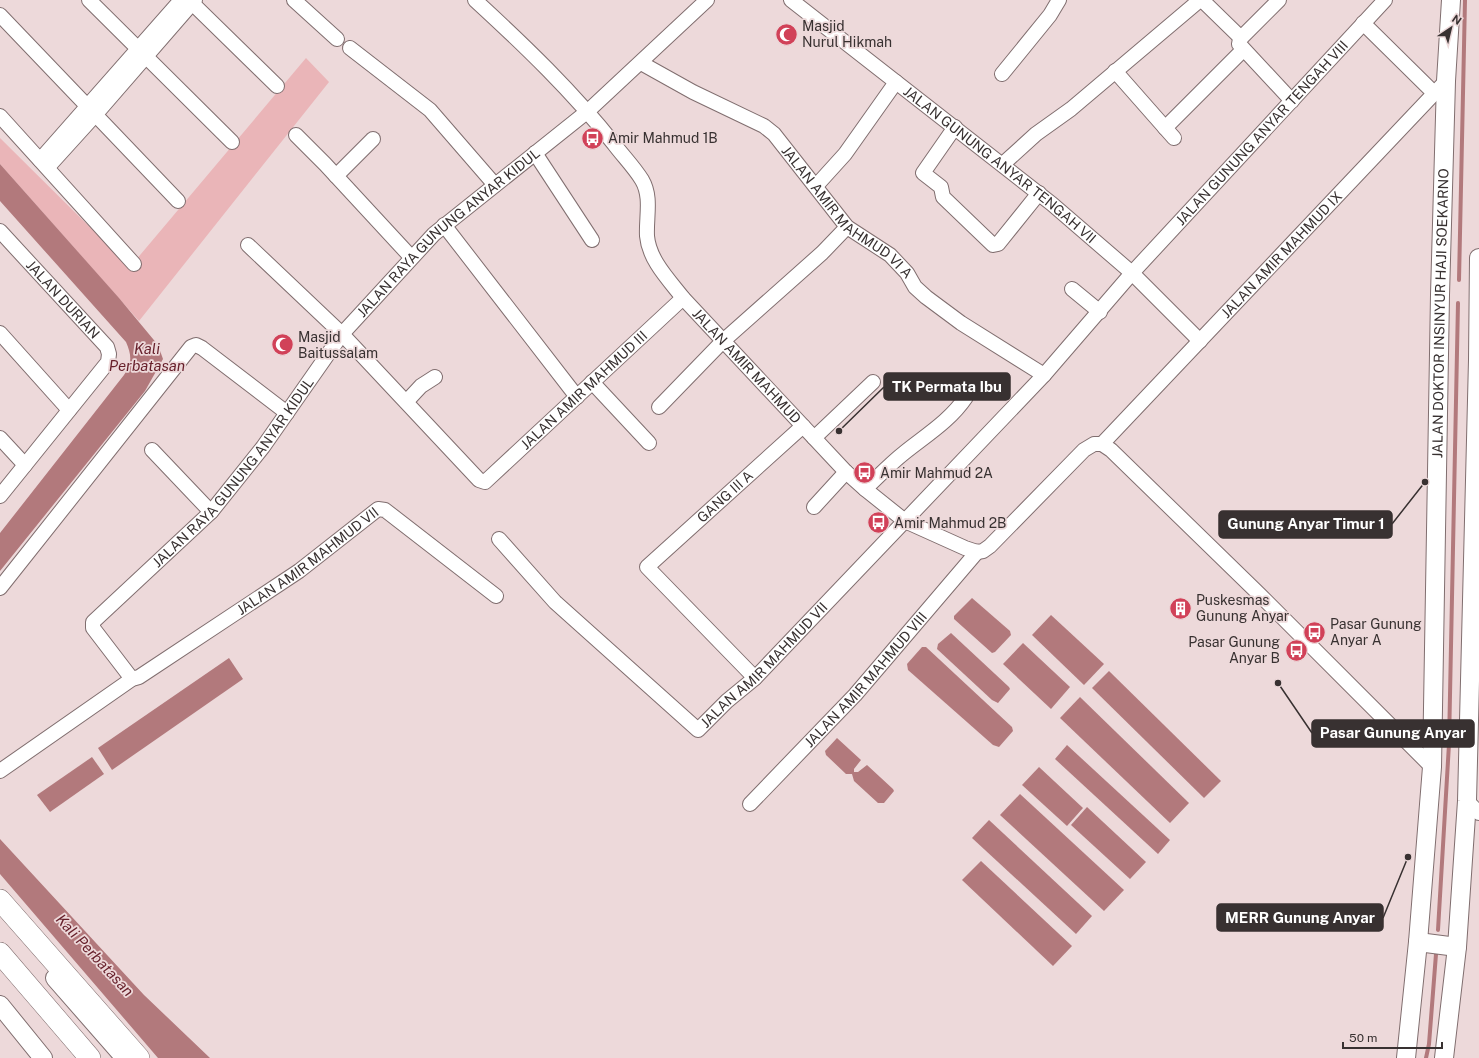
<svg xmlns="http://www.w3.org/2000/svg" width="1479" height="1058" viewBox="0 0 1479 1058" font-family="'Public Sans',sans-serif">
  <style>
    .green { fill: #eab5b8 }
    .water { fill: #b2797c }
    .lines { fill: none; stroke-linecap: round; stroke-linejoin: round }
    .stream { stroke: #b2797c; stroke-width: 4 }
    .minor-casing { stroke: #806e6f; stroke-width: 16 }
    .major-casing { stroke: #806e6f; stroke-width: 20 }
    .highway-casing { stroke: #806e6f; stroke-width: 22 }
    .minor { stroke: #fff; stroke-width: 14 }
    .major { stroke: #fff; stroke-width: 18 }
    .highway { stroke: #fff; stroke-width: 21 }
    .labels { text-anchor: middle; dominant-baseline: central; stroke-width: 3.5; stroke-linejoin: round; paint-order: stroke }
    .poi-label { font-size: 14px; fill: #383131; stroke: #edd9da; text-anchor: start }
    .street-label { font-size: 14px; fill: #383131; stroke: #edd9da }
    .water-label { font-size: 15px; font-style: italic; fill: #661f2a; stroke: #edd9da }
    .leader { fill: none; stroke: #383131; stroke-width: 1.5 }
    .callout-dot { fill: #383131; stroke: #edd9da; stroke-width: 1.5 }
    .callout { fill: #383131; stroke: #383131; stroke-width: 1.5 }
    .callout-label { font-size: 15px; text-anchor: middle; font-weight: bold; fill: #fff }
  </style>
  <rect width="100%" height="100%" fill="#edd9da"/>
  <!-- green -->
  <polygon class="green" points="306,58 329,82 139,321 0,164 0,138 130,267"/>
  <!-- water -->
  <g class="water">
    <path d="M0,164L119,298L158,345L163,359L145,391L0,571V533L124,375C132,363 132,356 126,342L0,201Z"/>
    <polygon points="972,598 1010,631 1011,635 995,652 992,653 954,619 954,616"/>
    <polygon points="1051,615 1104,664 1084,685 1032,635"/>
    <polygon points="951,633 1009,687 1010,689 998,703 992,700 937,649 938,644"/>
    <polygon points="1023,643 1070,687 1051,709 1003,664"/>
    <polygon points="922,647 926,647 1012,727 1013,731 999,747 993,745 908,670 907,664"/>
    <polygon points="229,658 243,679 112,770 98,748"/>
    <polygon points="1109,671 1221,781 1204,798 1092,688"/>
    <polygon points="1080,697 1189,803 1170,823 1060,718"/>
    <polygon points="837,738 861,760 854,769 854,772 858,772 867,765 893,789 894,791 884,803 878,803 854,781 852,774 846,774 826,755 825,751"/>
    <polygon points="1067,745 1170,840 1158,854 1055,759"/>
    <polygon points="92,757 104,774 50,812 37,795"/>
    <polygon points="1039,767 1083,808 1067,826 1022,785"/>
    <polygon points="1020,794 1124,890 1104,911 1000,815"/>
    <polygon points="1087,807 1146,862 1130,879 1071,825"/>
    <polygon points="989,820 1092,916 1076,934 972,838"/>
    <polygon points="0,839 144,995 210,1058 158,1058 0,874"/>
    <polygon points="981,861 1072,946 1053,966 962,880"/>
  </g>
  <g class="lines">
    <!-- stream -->
    <g class="stream">
      <polyline points="1459,280 1465,0"/>
      <polyline points="1438,930 1449,744 1458,303"/>
      <polyline points="1426,1058 1429,1044 1436,954"/>
    </g>
    <defs>
      <g id="minor">
        <polyline points="89,0 232,142"/>
        <polyline points="189,0 277,86"/>
        <polyline points="294,0 337,39"/>
        <path id="s1" d="M475,0C524,45 573,92 614,144C623,156 634,167 642,180C652,197 646,217 647,236C649,260 669,280 683,298L846,472L865,489L905,521L965,548L977,552L983,551L990,546L1084,450L1094,444H1102"/>
        <path id="s2" d="M791,0L1052,204L1132,273L1200,341"/>
        <polyline points="1202,0 1241,38"/>
        <polyline points="1279,0 1240,39 1239,44 1292,101"/>
        <polyline points="0,15 178,201"/>
        <polyline points="1363,23 1434,93"/>
        <polyline points="350,48 430,110 495,185"/>
        <path id="s3" d="M641,63L693,92L764,126L774,134L847,227L890,255L907,273L915,287L926,297L961,323L1044,375"/>
        <polyline points="1115,71 1174,138"/>
        <polyline points="1002,74 1050,15 1059,0"/>
        <polyline points="0,116 134,264"/>
        <polyline points="955,127 923,173 941,187 943,197 993,245 998,244 1039,193"/>
        <polyline points="1165,128 1243,50"/>
        <polyline points="296,135 325,164 411,257"/>
        <polyline points="535,153 592,240"/>
        <polyline points="40,160 181,0"/>
        <polyline points="1003,164 1036,134 1071,109 1200,0"/>
        <polyline points="48,167 96,114 195,0"/>
        <polyline points="336,176 373,139"/>
        <polyline points="816,186 845,154 896,82"/>
        <polyline points="444,225 577,397"/>
        <path id="s4" d="M0,231L107,347L109,354L108,362L0,496"/>
        <path id="s5" d="M248,245L342,334L479,480L485,482L683,298"/>
        <polyline points="1072,289 1100,312"/>
        <polyline points="0,333 69,410"/>
        <polyline points="592,382 649,443"/>
        <polyline points="407,401 421,386 435,377"/>
        <polyline points="659,407 723,341 822,253 847,227"/>
        <polyline points="0,438 25,465"/>
        <polyline points="814,438 873,382"/>
        <path id="s6" d="M1102,444L1446,81"/>
        <polyline points="1102,444 1111,450 1259,594 1432,767"/>
        <polyline points="152,450 211,512"/>
        <path d="M865,489C878,477 890,464 904,453C925,436 950,421 966,397"/>
        <polyline points="814,507 846,472"/>
        <path id="s7" d="M499,539L555,602L698,730L727,701L755,678L1044,375L1132,273L1385,0"/>
        <polyline points="0,588 191,347 196,345 202,348 287,413"/>
        <path id="s8" d="M755,678L647,567L803,426"/>
        <path id="s9" d="M132,679L93,628V622L211,512L263,447L342,334L434,234L588,111L707,0"/>
        <path id="s10" d="M0,771L132,679L139,677L299,571L378,509L385,510L496,596"/>
        <polyline points="1467,801 1479,813"/>
        <path id="s11" d="M750,804L855,695L977,552"/>
      </g>
      <g id="major">
        <polyline points="1418,942 1457,947"/>
        <polyline points="55,978 125,1058"/>
        <polyline points="0,1005 43,1058"/>
        <path id="s12" d="M1406,1058L1418,942L1432,767L1440,295L1446,81L1451,0"/>
        <polyline points="1444,1058 1457,947 1467,801 1478,360 1479,258"/>
      </g>
      <g id="highway">
        <polyline points="0,900 139,1058"/>
        <polyline points="0,953 90,1058"/>
      </g>
    </defs>
    <!-- minor casing -->
    <use href="#minor" class="minor-casing"/>
    <!-- major casing -->
    <use href="#major" class="major-casing"/>
    <!-- highway casing -->
    <use href="#highway" class="highway-casing"/>
    <!-- minor -->
    <use href="#minor" class="minor"/>
    <!-- major -->
    <use href="#major" class="major"/>
    <!-- highway -->
    <use href="#highway" class="highway"/>
  </g>
  <!-- icons -->
  <defs>
    <symbol id="mosque-disc" viewBox="-11 -11 22 22"><circle r="9.5" fill="#d14158" stroke="#edd9da"/><path d="M3.5-4.9A6 6 0 1 0 3.5 4.9A5 5 0 1 1 3.5-4.9Z" fill="#fff"/></symbol>
    <symbol id="bus-disc" viewBox="-11 -11 22 22"><circle r="9.5" fill="#d14158" stroke="#edd9da"/><path d="M-5-6H5V4H4V6H2V4H-2V6H-4V4H-5ZM-3.5-4V0h7V-4ZM-3.5 1.2v1.5H-2V1.2ZM2 1.2v1.5H3.5V1.2Z" fill="#fff"/></symbol>
    <symbol id="building-disc" viewBox="-11 -11 22 22"><circle r="9.5" fill="#d14158" stroke="#edd9da"/><path d="M-4-6H4V6H1V3H-1V6H-4ZM-2.5-4.3h1.7v1.8h-1.7ZM.8-4.3h1.7v1.8H.8ZM-2.5-1h1.7V.8h-1.7ZM.8-1h1.7V.8H.8Z" fill="#fff"/></symbol>
  </defs>
  <g fill-rule="evenodd">
    <use href="#mosque-disc" x="774" y="22" width="25" height="25"/>
    <use href="#bus-disc" x="580" y="126" width="25" height="25"/>
    <use href="#mosque-disc" x="270" y="332" width="25" height="25"/>
    <use href="#bus-disc" x="852" y="460" width="25" height="25"/>
    <use href="#bus-disc" x="866" y="510" width="25" height="25"/>
    <use href="#building-disc" x="1168" y="596" width="25" height="25"/>
    <use href="#bus-disc" x="1302" y="620" width="25" height="25"/>
    <use href="#bus-disc" x="1284" y="638" width="25" height="25"/>
  </g>
  <g class="labels">
    <!-- poi labels -->
    <g class="poi-label">
      <text x="802" y="26">Masjid<tspan x="802" dy="16">Nurul Hikmah</tspan></text>
      <text x="608" y="138">Amir Mahmud 1B</text>
      <text x="298" y="337">Masjid<tspan x="298" dy="16">Baitussalam</tspan></text>
      <text x="880" y="473">Amir Mahmud 2A</text>
      <text x="894" y="523">Amir Mahmud 2B</text>
      <text x="1196" y="600">Puskesmas<tspan x="1196" dy="16">Gunung Anyar</tspan></text>
      <text x="1330" y="624">Pasar Gunung<tspan x="1330" dy="16">Anyar A</tspan></text>
      <text x="1280" y="642" text-anchor="end">Pasar Gunung<tspan x="1280" dy="16">Anyar B</tspan></text>
    </g>
    <!-- street labels -->
    <g class="street-label">
      <text stroke="none"><textPath href="#s7" startOffset="1098">JALAN GUNUNG ANYAR TENGAH VIII</textPath></text>
      <text stroke="none"><textPath href="#s2" startOffset="266">JALAN GUNUNG ANYAR TENGAH VII</textPath></text>
      <text stroke="none"><textPath href="#s3" startOffset="259">JALAN AMIR MAHMUD VI A</textPath></text>
      <text stroke="none"><textPath href="#s9" startOffset="600">JALAN RAYA GUNUNG ANYAR KIDUL</textPath></text>
      <text stroke="none"><textPath href="#s6" startOffset="261">JALAN AMIR MAHMUD IX</textPath></text>
      <text stroke="none"><textPath href="#s4" startOffset="93">JALAN DURIAN</textPath></text>
      <text stroke="none"><textPath href="#s12" startOffset="746">JALAN DOKTOR INSINYUR HAJI SOEKARNO</textPath></text>
      <text stroke="none"><textPath href="#s1" startOffset="469">JALAN AMIR MAHMUD</textPath></text>
      <text stroke="none"><textPath href="#s5" startOffset="471">JALAN AMIR MAHMUD III</textPath></text>
      <text stroke="none"><textPath href="#s9" startOffset="276">JALAN RAYA GUNUNG ANYAR KIDUL</textPath></text>
      <text stroke="none"><textPath href="#s8" startOffset="260">GANG III A</textPath></text>
      <text stroke="none"><textPath href="#s10" startOffset="373">JALAN AMIR MAHMUD VII</textPath></text>
      <text stroke="none"><textPath href="#s7" startOffset="369">JALAN AMIR MAHMUD VII</textPath></text>
      <text stroke="none"><textPath href="#s11" startOffset="170">JALAN AMIR MAHMUD VIII</textPath></text>
    </g>
    <!-- water labels -->
    <g class="water-label">
      <text x="147" y="348">Kali<tspan x="147" dy="17">Perbatasan</tspan></text>
      <text transform="translate(95 955) rotate(47)">Kali Perbatasan</text>
    </g>
  </g>
  <!-- callouts -->
  <path class="leader" d="M839 431L884 387M1425 482L1392 524M1278 683L1312 733M1408 857L1383 918"/>
  <g class="callout-dot">
    <circle cx="839" cy="431" r="4"/>
    <circle cx="1425" cy="482" r="4"/>
    <circle cx="1278" cy="683" r="4"/>
    <circle cx="1408" cy="857" r="4"/>
  </g>
  <g class="callout">
    <rect x="884" y="373" width="126" height="27" rx="4"/>
    <rect x="1219" y="511" width="173" height="27" rx="4"/>
    <rect x="1312" y="720" width="162" height="27" rx="4"/>
    <rect x="1217" y="904" width="166" height="27" rx="4"/>
  </g>
  <g class="callout-label">
    <text x="947" y="392">TK Permata Ibu</text>
    <text x="1306" y="529">Gunung Anyar Timur 1</text>
    <text x="1393" y="738">Pasar Gunung Anyar</text>
    <text x="1300" y="923">MERR Gunung Anyar</text>
  </g>
  <!-- north arrow -->
  <g transform="translate(1451 28) rotate(35)" stroke="#edd9da" stroke-width="3" paint-order="stroke">
  <path d="M0-3L7 15L0 10L-7 15Z" fill="#383131"/>
  <text y="-6" font-size="11" font-weight="bold" text-anchor="middle" fill="#383131">N</text>
  </g>
  <!-- scale -->
  <path d="M1343 1042v6h99v-6" fill="none" stroke="#383131" stroke-width="2"/>
  <text x="1349" y="1042" font-size="12" fill="#383131" stroke="#edd9da" stroke-width="3" paint-order="stroke">50 m</text>
</svg>
